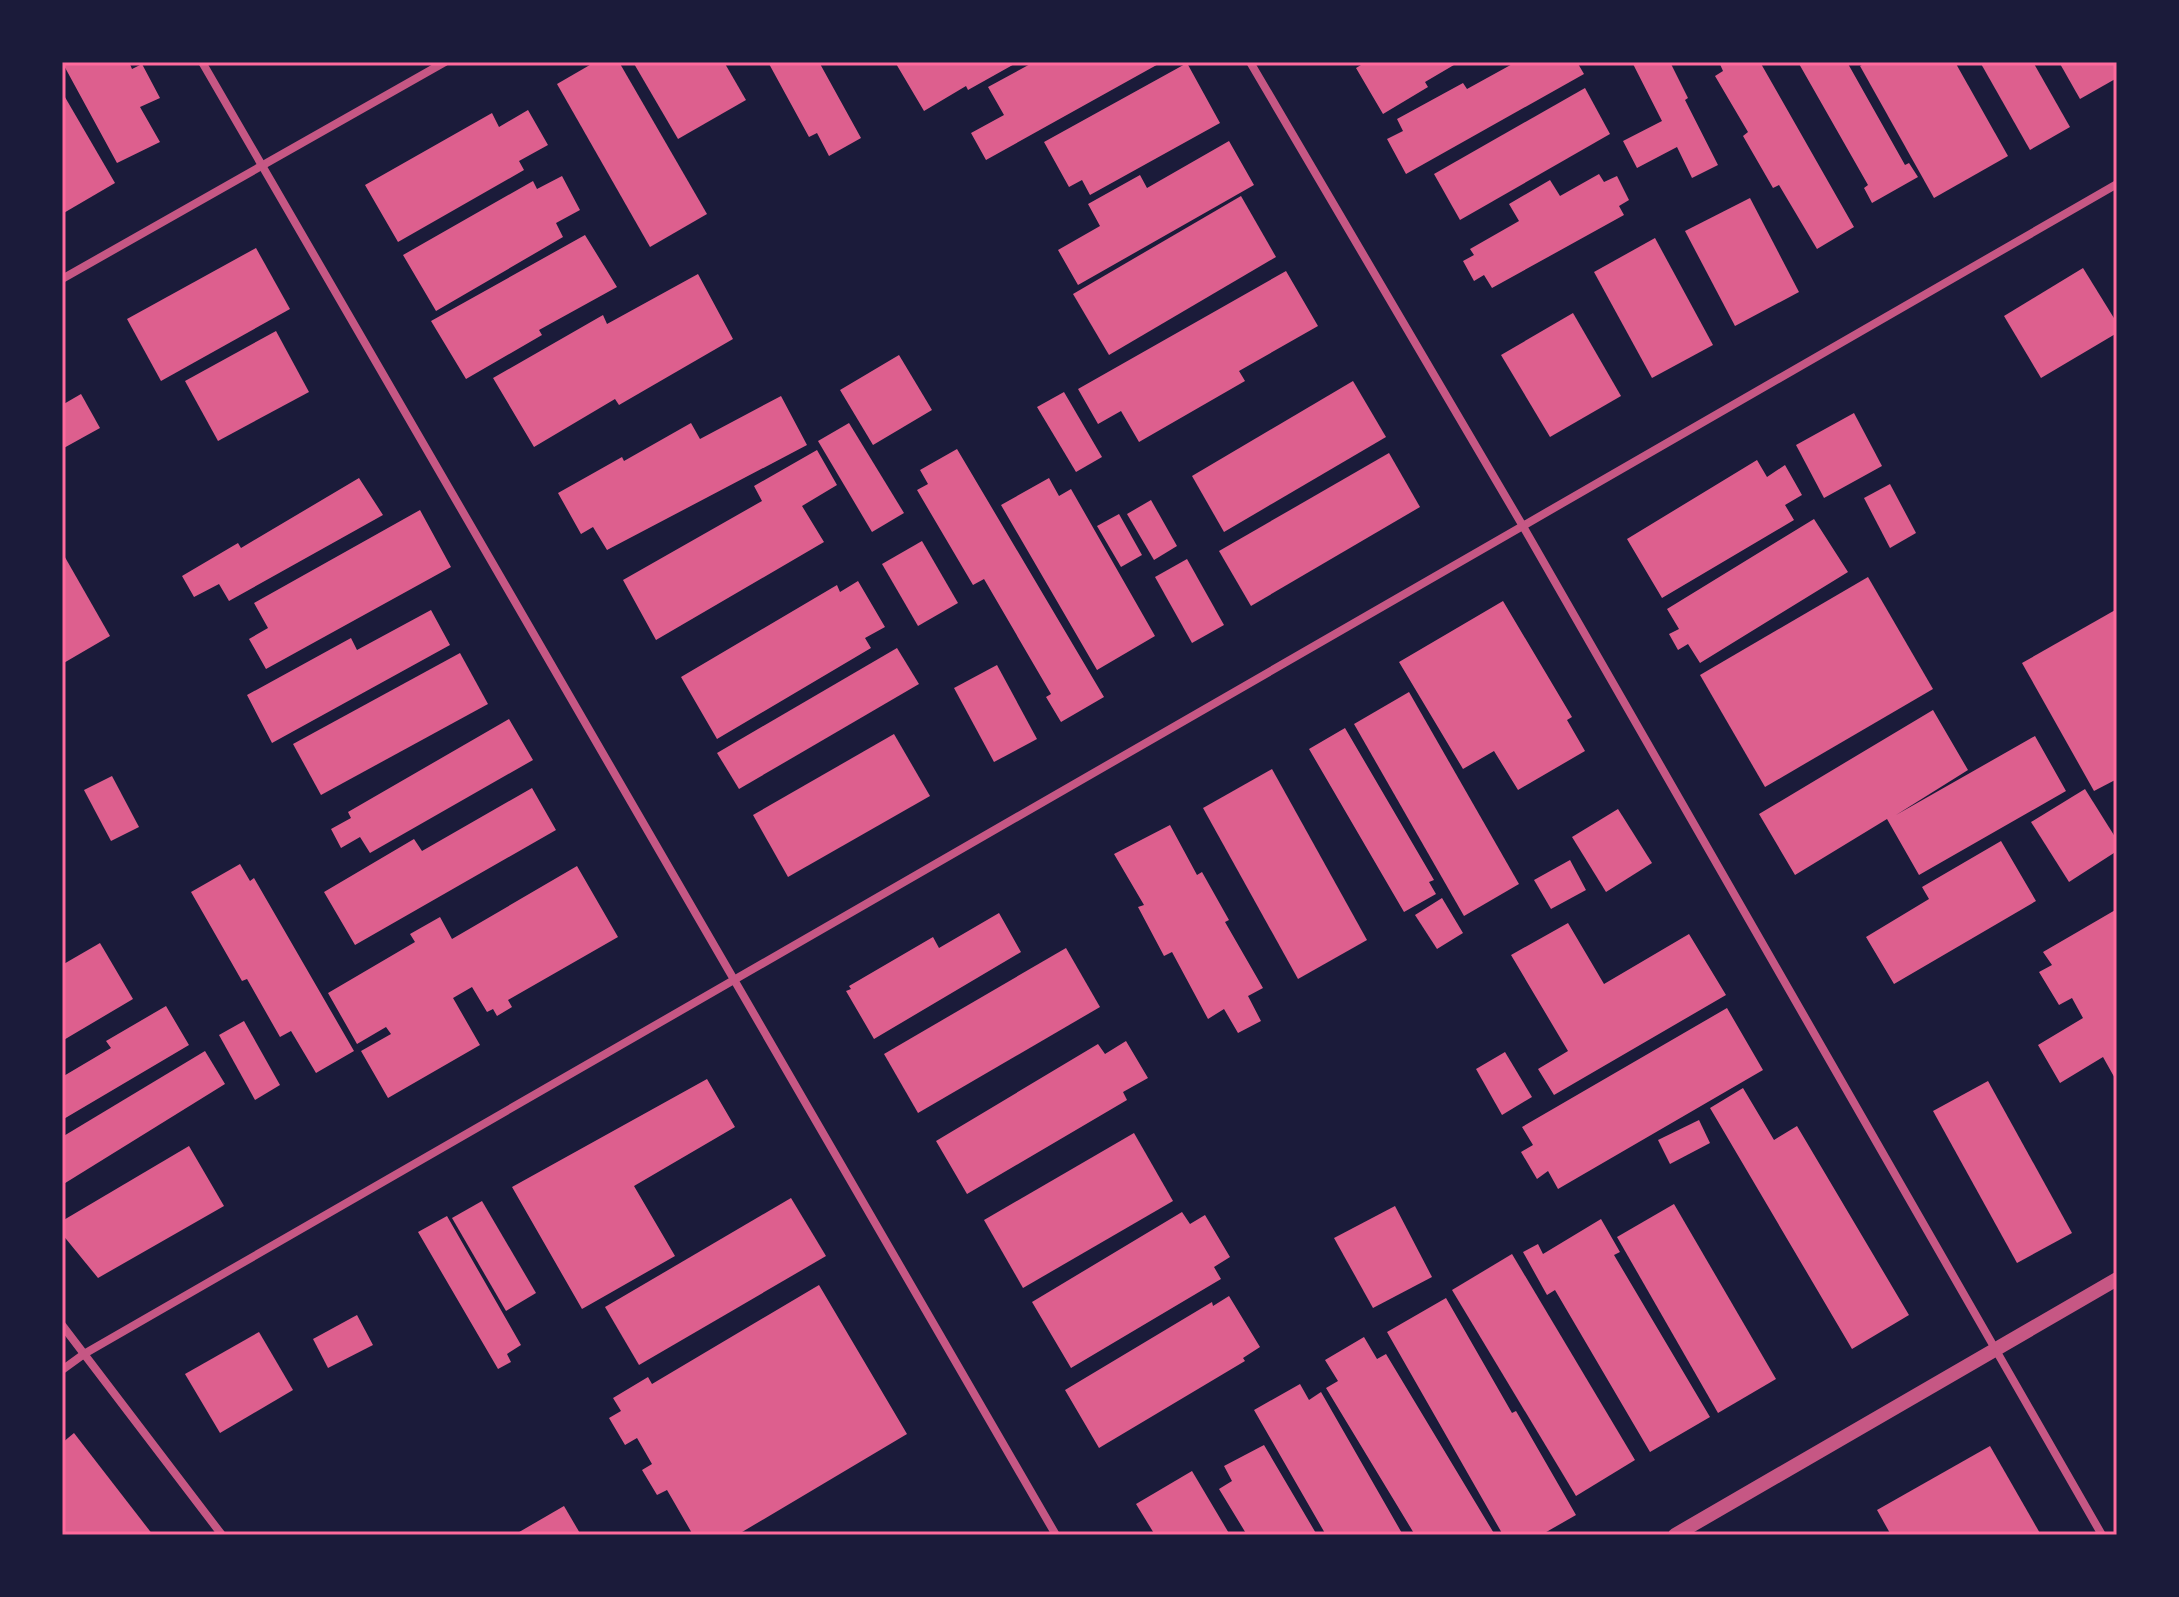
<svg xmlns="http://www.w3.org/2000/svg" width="2179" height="1597" viewBox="0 0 2179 1597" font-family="'Public Sans',sans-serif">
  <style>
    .building { fill: #dd5f8e }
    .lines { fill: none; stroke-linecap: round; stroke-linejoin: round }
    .minor { stroke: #c65784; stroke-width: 8 }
    .tertiary { stroke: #c65784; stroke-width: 14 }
    .neatline { fill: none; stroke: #ff6b9d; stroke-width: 3 }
  </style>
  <rect width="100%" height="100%" fill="#1b1b3a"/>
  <!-- building -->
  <g class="building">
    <polygon points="62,62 129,62 132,69 142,64 160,98 140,107 160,142 117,163"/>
    <polygon points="595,62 619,62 707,214 650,247 557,84"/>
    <polygon points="633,62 724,62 746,100 678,139"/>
    <polygon points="768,62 819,62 861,138 829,156 817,133 809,137"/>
    <polygon points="895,62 1018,62 968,90 966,86 924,111"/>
    <polygon points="1034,62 1162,62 986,160 971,133 1004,115 988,87"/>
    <polygon points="1366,62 1459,62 1425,82 1428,87 1383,114 1356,68"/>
    <polygon points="1516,62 1577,62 1584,74 1406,174 1387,139 1403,131 1397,119 1463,83 1467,89"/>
    <polygon points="1632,62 1670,62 1688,98 1685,100 1718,165 1692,178 1677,147 1637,168 1623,141 1662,121"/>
    <polygon points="1719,62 1760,62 1854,227 1817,249 1779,185 1773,188 1743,136 1748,132 1715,76 1723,71"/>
    <polygon points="1798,62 1847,62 1905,165 1909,163 1918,177 1872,203 1864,188 1868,185"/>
    <polygon points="1867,62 1955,62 2008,156 1934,198 1860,66"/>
    <polygon points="1980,62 2033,62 2070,127 2030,150"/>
    <polygon points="2059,62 2117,62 2117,78 2080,99"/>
    <polygon points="1187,63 1220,123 1090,195 1082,180 1069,187 1044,142"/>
    <polygon points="1585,88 1610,134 1460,220 1434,174"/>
    <polygon points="62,92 115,183 62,214"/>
    <polygon points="528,110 548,145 519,161 524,170 398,242 365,185 492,113 499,127"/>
    <polygon points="1229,141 1254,185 1078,285 1058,250 1100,226 1088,204 1140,175 1147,188"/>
    <polygon points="1599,174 1604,182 1617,176 1629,200 1619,206 1624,215 1492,288 1484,275 1474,281 1463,261 1474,255 1470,249 1519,221 1509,204 1550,180 1560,196"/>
    <polygon points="562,176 580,210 556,223 563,237 436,311 403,255 533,181 537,189"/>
    <polygon points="1241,196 1276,257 1109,355 1073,294"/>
    <polygon points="1750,198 1799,292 1735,326 1685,231"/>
    <polygon points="585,235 617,287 539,330 542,335 466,379 431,321"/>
    <polygon points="1655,238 1713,345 1652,378 1594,272"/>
    <polygon points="256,248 290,309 161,381 127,319"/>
    <polygon points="2083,268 2117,323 2117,333 2041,378 2004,316"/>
    <polygon points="1286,271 1318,326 1239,371 1245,381 1139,442 1121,411 1098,424 1078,389"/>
    <polygon points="698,274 733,339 619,405 615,399 534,447 493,378 603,315 607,324"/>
    <polygon points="1573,313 1621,396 1550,437 1501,355"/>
    <polygon points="276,331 309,392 218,441 185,381"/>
    <polygon points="899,355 932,410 873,445 840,390"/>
    <polygon points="1353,381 1386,437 1224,532 1192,476"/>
    <polygon points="1064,392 1102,457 1076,472 1037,407"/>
    <polygon points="81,394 100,428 62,449 62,405"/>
    <polygon points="781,396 807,445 607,550 593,527 581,534 558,493 622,457 624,461 691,423 700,439"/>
    <polygon points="1854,413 1882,466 1824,498 1796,445"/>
    <polygon points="849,423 904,513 872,532 818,441"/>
    <polygon points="957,449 1104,697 1061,722 1046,697 1051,694 984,579 973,585 917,490 928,484 920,470"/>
    <polygon points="817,450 837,485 802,506 824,542 656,640 623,580 762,501 754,486"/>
    <polygon points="1389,453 1420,507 1251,606 1219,551"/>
    <polygon points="1757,460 1767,477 1785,465 1802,495 1785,505 1794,520 1662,598 1627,539"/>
    <polygon points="359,478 383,515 229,601 219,584 194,597 182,576 238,543 241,548"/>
    <polygon points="1049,478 1059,496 1071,489 1155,636 1097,670 1001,505"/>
    <polygon points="1890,484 1916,533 1890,548 1864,498"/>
    <polygon points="1151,500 1177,546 1154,560 1127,514"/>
    <polygon points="420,510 451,567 266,669 249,639 268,628 254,603"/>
    <polygon points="1119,514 1142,555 1121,567 1097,526"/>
    <polygon points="1814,519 1848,572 1700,663 1688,644 1678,650 1669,634 1679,629 1667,609"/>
    <polygon points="922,541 958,603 918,626 882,564"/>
    <polygon points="62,552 110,636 62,664"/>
    <polygon points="1187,559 1224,625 1192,643 1155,577"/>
    <polygon points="1868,577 1933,689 1765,787 1700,675"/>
    <polygon points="858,581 885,627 865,638 871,648 717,739 681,677 837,585 840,592"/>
    <polygon points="1503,601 1572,717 1567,720 1585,751 1518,790 1494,751 1463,769 1399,662"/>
    <polygon points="2117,609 2117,779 2094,791 2022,663"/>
    <polygon points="431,610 450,645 272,743 247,695 351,638 357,650"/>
    <polygon points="897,648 919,684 739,789 717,753"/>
    <polygon points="460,653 488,704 321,795 293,744"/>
    <polygon points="997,665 1037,739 994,762 954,688"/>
    <polygon points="1409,692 1519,884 1464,916 1354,724"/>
    <polygon points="1933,710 1968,770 1896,815 2035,736 2066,791 1919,875 1887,819 1795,875 1759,814"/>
    <polygon points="509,719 533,760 370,853 360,837 341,848 331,829 351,818 348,812"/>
    <polygon points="1345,728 1434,880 1429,882 1436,894 1404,912 1309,749"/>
    <polygon points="894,734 930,796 788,877 753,815"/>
    <polygon points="1272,769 1367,940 1298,979 1203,808"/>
    <polygon points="112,776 139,827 111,841 84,790"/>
    <polygon points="532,788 556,830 355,945 324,892 414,839 422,851"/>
    <polygon points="2085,789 2117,840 2117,851 2069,882 2031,822"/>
    <polygon points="1618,809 1652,863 1606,892 1572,837"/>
    <polygon points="1170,825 1197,875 1202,872 1229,920 1225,922 1263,988 1248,996 1261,1021 1238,1033 1224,1009 1208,1019 1172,952 1164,956 1138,907 1144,905 1114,854"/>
    <polygon points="2001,841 2036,901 1894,984 1866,937 1929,899 1922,887"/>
    <polygon points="1570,860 1586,890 1551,909 1534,880"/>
    <polygon points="240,864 250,881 254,878 354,1051 316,1073 291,1031 280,1037 247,979 242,981 191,892"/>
    <polygon points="577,866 618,937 508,1000 512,1007 497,1016 493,1009 487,1012 472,987 453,998 480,1045 388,1098 361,1051 391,1034 386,1027 357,1044 328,993 415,942 410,934 440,917 452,939"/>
    <polygon points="1442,898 1463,933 1437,949 1415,915"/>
    <polygon points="2117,909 2117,1082 2103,1057 2060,1083 2038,1045 2083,1018 2072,998 2059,1005 2039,972 2052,965 2043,952"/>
    <polygon points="999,913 1021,952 874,1039 846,991 851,989 849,986 933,937 939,948"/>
    <polygon points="1568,923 1604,984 1689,934 1726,995 1554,1095 1538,1069 1568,1051 1511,955"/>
    <polygon points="100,943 133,999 62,1041 62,965"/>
    <polygon points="1066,948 1100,1007 918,1113 884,1054"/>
    <polygon points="166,1006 189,1045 62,1120 62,1077 111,1048 106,1041"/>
    <polygon points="1727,1008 1763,1070 1558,1189 1548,1171 1537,1179 1521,1152 1533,1145 1522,1127"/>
    <polygon points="244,1021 280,1085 255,1100 219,1035"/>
    <polygon points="1126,1041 1148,1078 1123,1092 1127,1100 967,1194 936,1141 1098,1044 1105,1054"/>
    <polygon points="205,1051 225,1084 62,1185 62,1137"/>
    <polygon points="1505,1052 1532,1097 1502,1115 1476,1069"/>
    <polygon points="707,1079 735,1127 634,1186 675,1256 582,1309 512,1187"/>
    <polygon points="1988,1081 2072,1233 2017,1263 1933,1111"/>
    <polygon points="1743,1088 1774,1140 1797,1126 1909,1315 1852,1349 1710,1108"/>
    <polygon points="1699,1120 1710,1143 1670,1164 1658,1140"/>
    <polygon points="1134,1133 1173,1201 1023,1288 984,1220"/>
    <polygon points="189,1146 224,1206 98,1278 62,1234 62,1221"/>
    <polygon points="791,1198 826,1256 639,1365 605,1307"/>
    <polygon points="482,1201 536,1293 506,1311 452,1218"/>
    <polygon points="1674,1204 1776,1379 1718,1413 1617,1237"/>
    <polygon points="1395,1206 1432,1277 1373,1308 1334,1238"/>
    <polygon points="1182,1212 1190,1224 1205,1215 1230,1257 1214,1267 1221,1279 1071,1368 1032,1302"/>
    <polygon points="447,1216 521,1345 507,1354 511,1362 498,1369 418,1232"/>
    <polygon points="1601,1219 1620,1252 1614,1255 1710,1417 1650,1452 1555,1290 1547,1295 1523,1252 1538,1244 1543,1254"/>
    <polygon points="1512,1254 1635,1460 1576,1496 1452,1290"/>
    <polygon points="819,1285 907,1434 737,1535 693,1535 667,1490 657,1495 642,1470 652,1464 637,1438 625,1445 609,1418 621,1411 613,1398 648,1377 652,1384"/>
    <polygon points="1229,1296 1260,1347 1243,1358 1245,1361 1099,1448 1065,1390 1212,1302 1213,1306"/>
    <polygon points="1446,1298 1512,1413 1516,1411 1576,1515 1541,1535 1503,1535 1387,1332"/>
    <polygon points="357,1315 373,1345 328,1368 313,1339"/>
    <polygon points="259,1332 293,1390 220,1433 185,1374"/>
    <polygon points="1364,1337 1377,1359 1386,1354 1495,1535 1415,1535 1326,1388 1338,1381 1325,1360"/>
    <polygon points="1300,1384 1309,1400 1321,1392 1403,1535 1326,1535 1254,1410"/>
    <polygon points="74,1433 153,1535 62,1535 62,1443"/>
    <polygon points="1264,1445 1317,1535 1247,1535 1219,1489 1232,1481 1224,1466"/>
    <polygon points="1990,1446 2041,1535 1891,1535 1877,1510"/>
    <polygon points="1192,1471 1230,1535 1155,1535 1136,1504"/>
    <polygon points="564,1506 581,1535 514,1535"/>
  </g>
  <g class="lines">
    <!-- minor -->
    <g class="minor">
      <polyline points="202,62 1056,1535"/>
      <polyline points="1250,62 1524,528 2102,1535"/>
      <polyline points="62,279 445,62"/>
      <polyline points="62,1325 222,1535"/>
      <polyline points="62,1370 84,1354 2117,184"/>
    </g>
    <!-- tertiary -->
    <polyline class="tertiary" points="1675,1535 2117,1279"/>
  </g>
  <!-- border -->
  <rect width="2179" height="1597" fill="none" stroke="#1b1b3a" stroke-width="128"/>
  <rect x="64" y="64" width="2051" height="1469" class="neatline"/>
</svg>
